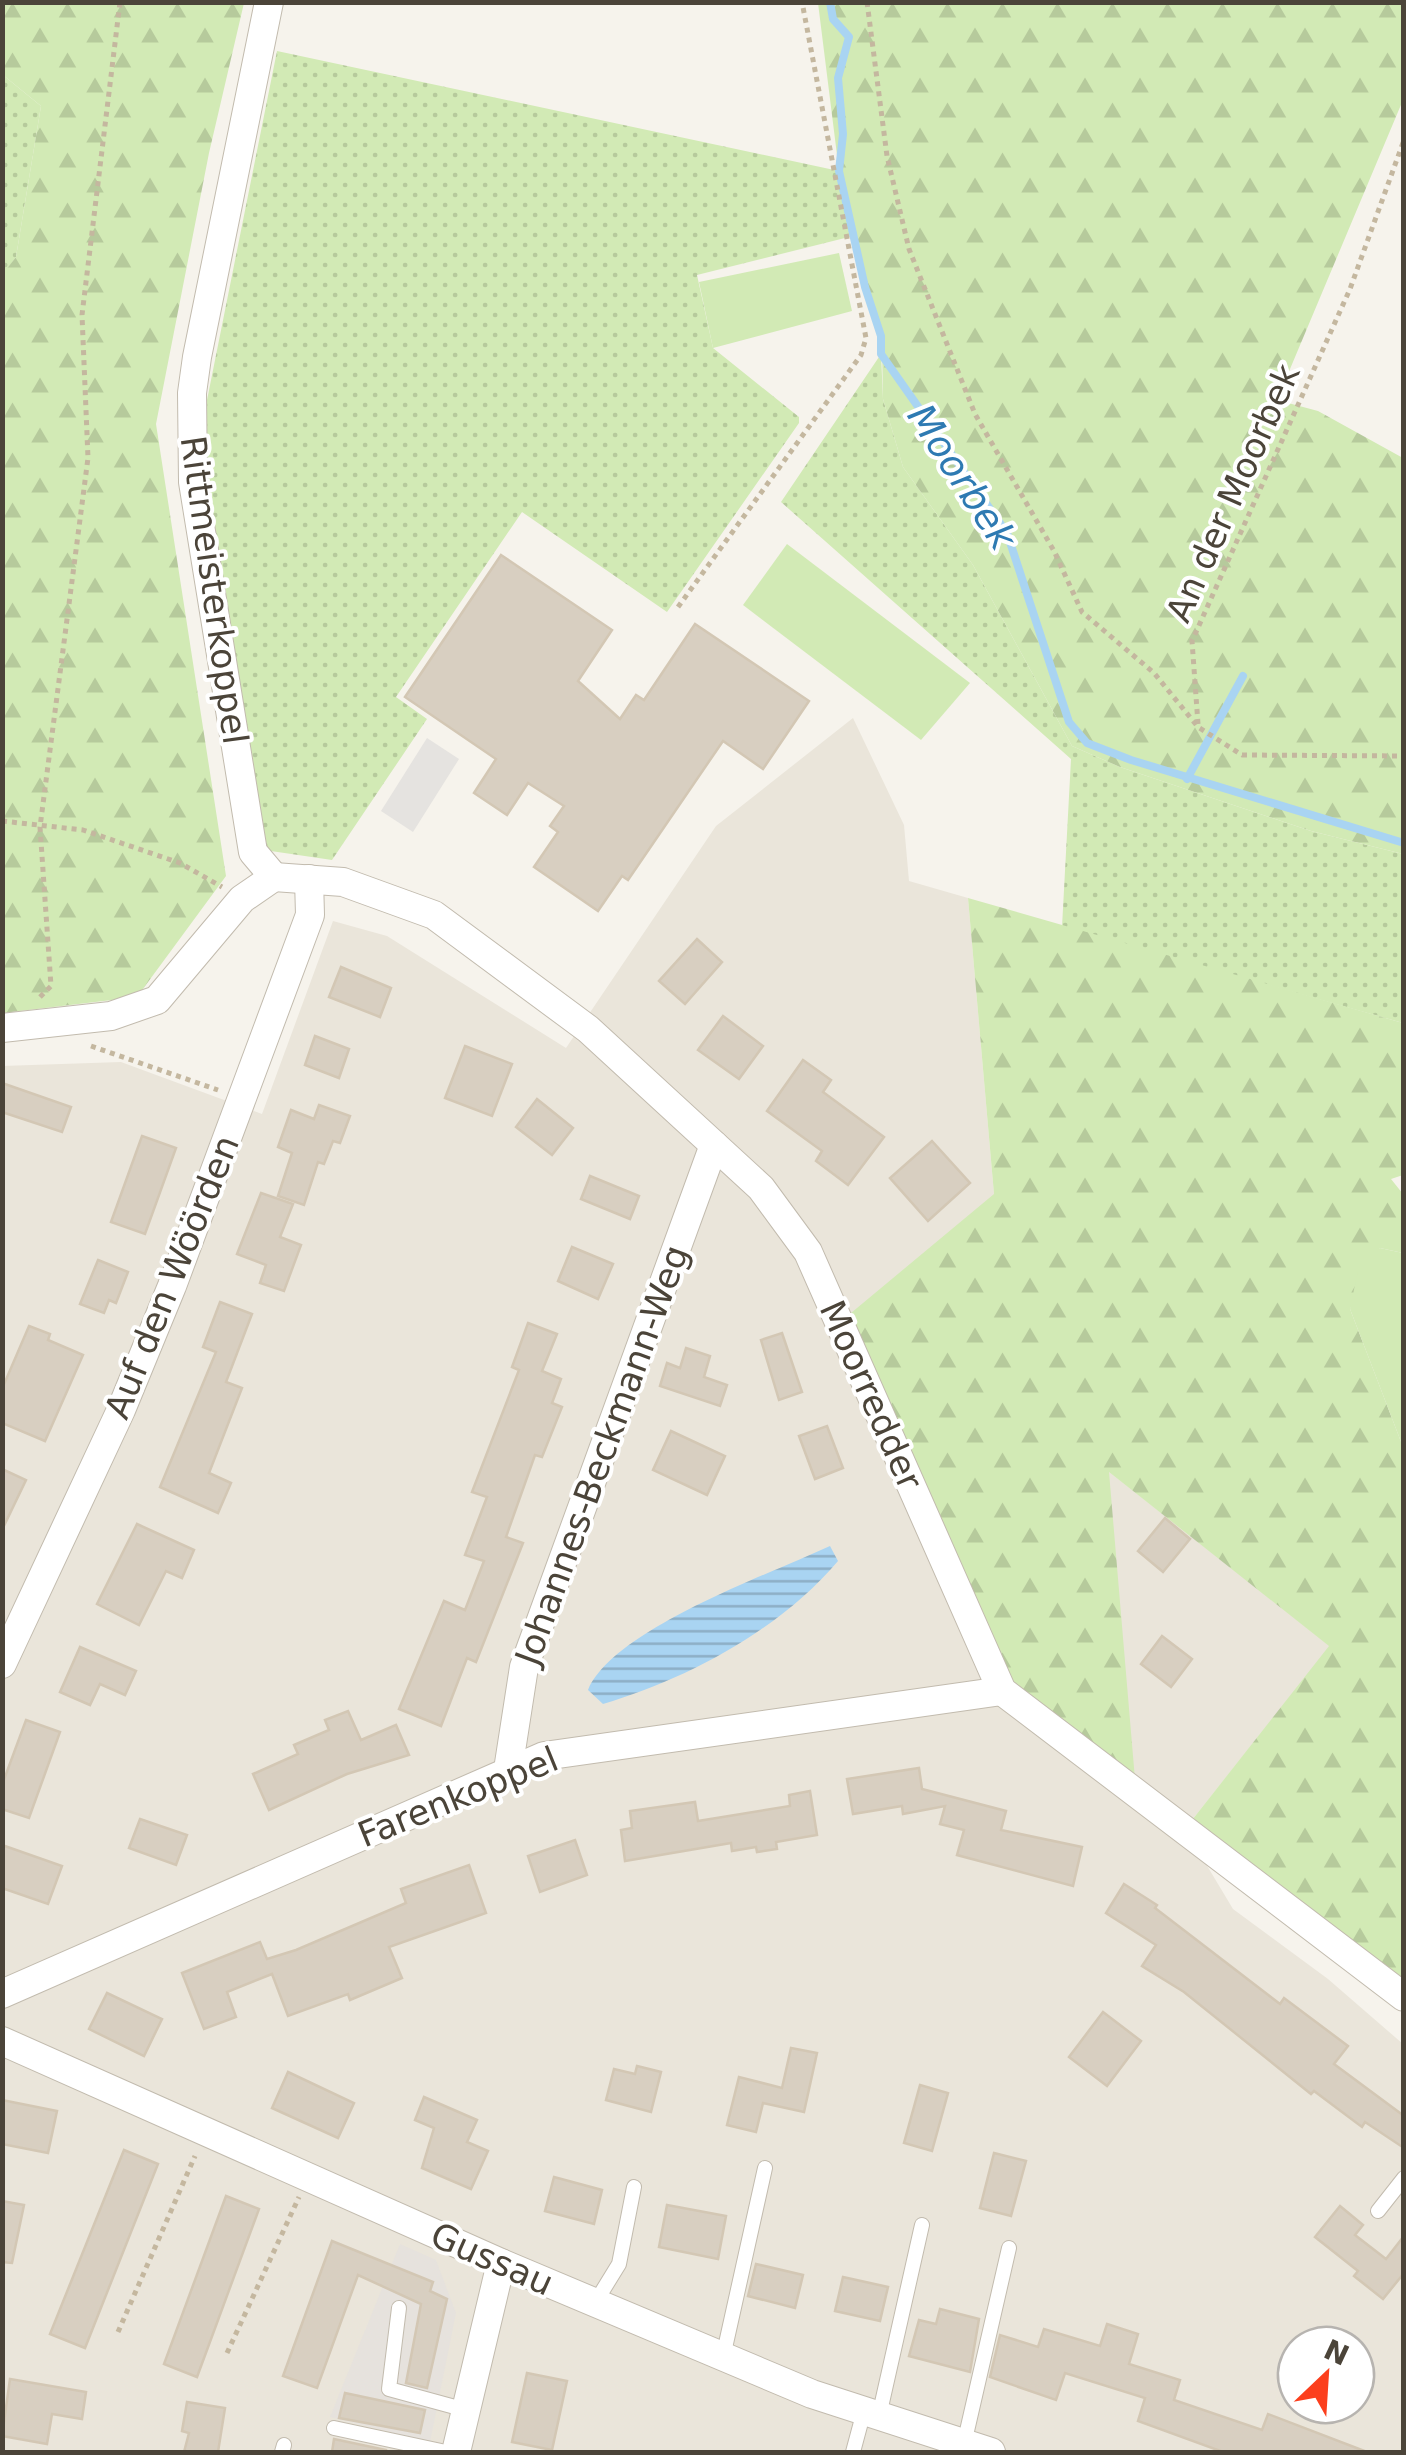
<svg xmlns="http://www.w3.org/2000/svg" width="1406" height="2455" viewBox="0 0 1406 2455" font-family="'DejaVu Sans',sans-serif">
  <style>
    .residential { fill: #eae5da; fill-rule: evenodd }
    .industrial { fill: #e6e2dd }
    .grass { fill: url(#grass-dots) }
    .forest { fill: url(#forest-firs) }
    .garden { fill: #d2eab5 }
    .parking { fill: #e5e3e0 }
    .water { fill: url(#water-rules) }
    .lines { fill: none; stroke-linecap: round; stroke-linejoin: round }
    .stream { stroke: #a9d4f2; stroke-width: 8 }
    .building { fill: #d8cfc1; stroke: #d3c7b4; stroke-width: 2.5 }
    .lane-casing { stroke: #c2bbae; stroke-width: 16 }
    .street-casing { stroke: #c2bbae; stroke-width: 30 }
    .path { stroke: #c4b79f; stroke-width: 5; stroke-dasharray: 5 5; stroke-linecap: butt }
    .lane { stroke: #fff; stroke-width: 14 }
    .street { stroke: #fff; stroke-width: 28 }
    .labels { text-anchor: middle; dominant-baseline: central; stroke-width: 8; stroke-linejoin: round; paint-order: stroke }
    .street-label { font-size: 35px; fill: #4b4439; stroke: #fff }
    .water-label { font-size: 38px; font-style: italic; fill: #2e7ab2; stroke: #fff }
  </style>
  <defs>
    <pattern id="grass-dots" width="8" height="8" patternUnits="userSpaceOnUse" patternTransform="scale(2.5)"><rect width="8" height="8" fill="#d2eab5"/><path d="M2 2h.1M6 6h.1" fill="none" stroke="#b6ca9c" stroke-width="1.8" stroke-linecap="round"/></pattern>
    <pattern id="forest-firs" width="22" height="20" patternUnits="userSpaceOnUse" patternTransform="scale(2.5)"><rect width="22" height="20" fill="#d2eab5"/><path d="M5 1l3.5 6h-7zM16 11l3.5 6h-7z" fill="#b6ca9c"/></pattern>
    <pattern id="water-rules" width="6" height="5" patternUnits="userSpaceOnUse" patternTransform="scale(2.5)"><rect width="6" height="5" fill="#a9d4f2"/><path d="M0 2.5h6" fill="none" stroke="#8caec5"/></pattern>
  </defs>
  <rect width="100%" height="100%" fill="#f6f3ec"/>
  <!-- residential -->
  <path class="residential" d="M853,718L904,825L909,881L968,898L994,1194L1135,1789L1108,1471L1330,1646L1185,1829L1233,1909L1328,1979L1403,2044V2452H3L2,1066L121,1062L262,1114L333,921L387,936L566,1048L716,826ZM1296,2345H1356V2405H1296Z"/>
  <!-- industrial -->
  <polygon class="industrial" points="400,2244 436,2260 456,2313 430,2442 330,2417"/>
  <!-- grass -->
  <g class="grass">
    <polygon points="277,51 839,171 853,236 697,275 713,348 799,417 799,423 667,612 522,512 396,697 427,719 332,860 264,850 219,601 202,425"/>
    <polygon points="3,75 41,106 16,257 3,275"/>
    <polygon points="881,354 883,399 903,467 973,565 1072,746 1120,767 1311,831 1403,854 1403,1023 1062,927 1071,759 781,502"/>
  </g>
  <!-- forest -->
  <g class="forest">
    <polygon points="2,3 244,3 209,153 156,424 226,876 137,997 3,1013 2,275 16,257 41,106 3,75"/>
    <polygon points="818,3 1403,3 1403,100 1277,400 1318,411 1403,458 1403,854 1311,831 1120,767 1072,746 973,565 903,467 883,399 882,346 839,171"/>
    <polygon points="968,898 1403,1023 1403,1175 1391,1179 1403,1194 1403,1253 1380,1248 1350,1309 1403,1447 1403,1990 1185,1829 1329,1646 1109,1472 1136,1791 1002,1691 839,1323 994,1194"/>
  </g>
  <!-- garden -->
  <g class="garden">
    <polygon points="839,253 852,311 713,348 699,282"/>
    <polygon points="787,544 970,683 921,740 743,605"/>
    <polygon points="1380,1248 1403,1253 1403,1447 1350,1309 1358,1270"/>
  </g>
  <!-- parking -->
  <polygon class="parking" points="427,738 459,759 413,832 381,811"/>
  <!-- water -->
  <path class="water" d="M830,1546L838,1561C781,1629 686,1680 603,1704L588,1690C614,1629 768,1575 830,1546Z"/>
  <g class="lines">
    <!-- stream -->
    <g class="stream">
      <polyline points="830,2 833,19 849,37 838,78 843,134 839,171 865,287 881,336 881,354 1007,533 1069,722 1087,743 1131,760 1404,843"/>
      <polyline points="1187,779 1243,676"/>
    </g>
  </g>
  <!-- building -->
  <g class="building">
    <polygon points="501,555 612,630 578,681 620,719 636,695 644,700 695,624 809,701 763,769 723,741 628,880 622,876 598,911 534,867 558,832 550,826 564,806 528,783 507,815 474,793 496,759 405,697"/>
    <polygon points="697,939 722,962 685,1004 659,981"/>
    <polygon points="341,967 391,988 380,1017 329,997"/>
    <polygon points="723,1016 763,1046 739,1079 698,1050"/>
    <polygon points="315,1036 349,1049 339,1078 305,1065"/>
    <polygon points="465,1046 512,1064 492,1116 445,1098"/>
    <polygon points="803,1060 831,1080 823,1092 884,1137 848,1185 816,1161 822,1151 767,1111"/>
    <polygon points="2,1083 71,1107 62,1132 2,1112"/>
    <polygon points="537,1099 573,1128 552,1155 516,1127"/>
    <polygon points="319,1105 350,1116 340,1143 333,1141 324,1164 318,1162 304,1205 278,1196 292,1153 278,1147 291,1110 314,1119"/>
    <polygon points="142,1136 176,1148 145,1234 111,1222"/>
    <polygon points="932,1141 970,1183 928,1221 890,1178"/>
    <polygon points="590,1176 639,1196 630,1219 581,1199"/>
    <polygon points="261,1193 293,1204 280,1237 301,1245 284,1291 260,1283 266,1265 237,1254"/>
    <polygon points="572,1247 613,1264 598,1299 558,1281"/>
    <polygon points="98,1260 128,1272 116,1303 109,1300 104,1313 80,1304"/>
    <polygon points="220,1302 252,1314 226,1382 242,1388 209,1473 231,1483 218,1513 160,1487 216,1352 203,1347"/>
    <polygon points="528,1323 557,1334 542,1371 561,1379 552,1403 562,1407 542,1457 535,1455 506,1537 523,1543 476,1662 467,1658 441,1726 399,1709 444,1601 465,1610 484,1561 465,1555 487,1497 472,1492 519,1370 512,1367"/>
    <polygon points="29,1326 50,1334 48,1340 83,1355 45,1441 2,1423 2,1389"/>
    <polygon points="782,1333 802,1392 779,1400 761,1340"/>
    <polygon points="686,1348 710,1356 704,1377 727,1385 720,1406 660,1386 667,1363 680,1368"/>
    <polygon points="827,1426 843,1468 815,1479 799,1436"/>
    <polygon points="671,1431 725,1456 707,1495 653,1470"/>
    <polygon points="2,1469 26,1480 2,1530"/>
    <polygon points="1165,1518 1190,1539 1163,1572 1138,1551"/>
    <polygon points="137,1524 194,1550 182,1578 166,1571 139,1625 97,1604"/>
    <polygon points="1162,1636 1192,1659 1171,1687 1141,1664"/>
    <polygon points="80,1647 136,1671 125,1695 100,1684 90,1705 60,1692"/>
    <polygon points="348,1711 361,1740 396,1725 409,1755 347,1774 269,1810 253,1774 298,1754 294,1745 329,1730 325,1720"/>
    <polygon points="26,1720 60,1732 29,1818 2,1809 2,1785"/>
    <polygon points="919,1768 922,1789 1006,1811 1001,1830 1082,1847 1073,1886 957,1855 964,1830 940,1824 945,1806 903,1814 902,1806 853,1814 847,1779"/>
    <polygon points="810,1791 817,1835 776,1842 777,1849 757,1852 756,1847 732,1851 731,1843 625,1861 621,1830 632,1828 630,1811 695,1802 698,1821 790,1806 789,1795"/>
    <polygon points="140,1819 187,1835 176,1865 129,1848"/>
    <polygon points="575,1840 587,1875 540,1892 528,1856"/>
    <polygon points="2,1845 62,1866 48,1904 2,1888"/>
    <polygon points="469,1865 486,1913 389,1947 402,1978 350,2000 348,1994 288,2016 272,1974 227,1992 236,2017 204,2029 182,1973 260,1942 267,1959 296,1950 406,1903 401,1889"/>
    <polygon points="1124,1884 1157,1905 1155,1908 1280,2004 1284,1998 1348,2046 1334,2064 1404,2116 1404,2148 1365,2122 1362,2127 1314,2091 1311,2094 1184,1992 1142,1966 1156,1945 1106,1913"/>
    <polygon points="107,1993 162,2019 144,2056 89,2029"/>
    <polygon points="1103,2012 1141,2041 1107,2086 1069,2057"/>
    <polygon points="791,2048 817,2053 804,2112 763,2103 756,2132 727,2125 739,2077 782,2088"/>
    <polygon points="637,2066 661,2072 651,2112 606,2100 614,2069 635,2074"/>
    <polygon points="288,2072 354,2103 338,2138 272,2108"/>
    <polygon points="920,2085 948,2093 932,2151 904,2143"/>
    <polygon points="424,2097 477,2120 467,2142 488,2151 471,2189 422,2168 434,2128 415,2120"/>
    <polygon points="2,2100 57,2111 48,2153 2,2144"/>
    <polygon points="124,2150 158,2164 85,2348 50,2334"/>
    <polygon points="994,2153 1026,2161 1011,2216 980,2208"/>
    <polygon points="554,2177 602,2190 594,2224 545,2211"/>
    <polygon points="226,2196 259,2209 197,2377 164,2364"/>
    <polygon points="2,2201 24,2205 12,2263 2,2262"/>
    <polygon points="667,2205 726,2216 718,2259 659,2247"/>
    <polygon points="1340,2206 1363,2225 1355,2235 1386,2259 1404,2236 1404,2273 1383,2299 1354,2276 1358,2271 1315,2237"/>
    <polygon points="332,2241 433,2282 430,2291 447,2299 427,2388 406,2383 421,2304 358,2275 317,2388 283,2376"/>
    <polygon points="756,2264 803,2275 795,2308 748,2296"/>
    <polygon points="843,2277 888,2287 880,2321 835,2311"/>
    <polygon points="940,2309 979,2319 970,2372 909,2356 919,2320 936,2324"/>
    <polygon points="1107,2324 1138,2334 1129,2364 1180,2380 1174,2400 1262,2430 1268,2414 1367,2452 1223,2452 1138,2421 1145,2398 1065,2373 1056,2400 990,2377 1000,2335 1038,2347 1044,2329 1100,2346"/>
    <polygon points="527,2373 567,2381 552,2450 512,2442"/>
    <polygon points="10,2379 86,2392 82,2419 52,2414 47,2444 2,2436"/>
    <polygon points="345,2393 425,2410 420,2433 339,2418"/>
    <polygon points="187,2402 225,2408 218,2452 184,2452 189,2433 182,2431"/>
    <polygon points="334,2439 386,2450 386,2452 332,2452"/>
  </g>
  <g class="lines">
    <defs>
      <g id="lane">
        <polyline points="1378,2211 1404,2178"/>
        <polyline points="595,2303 619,2264 634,2187"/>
        <polyline points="399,2308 389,2389 466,2410"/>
        <polyline points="723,2357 765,2168"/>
        <polyline points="879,2416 922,2225"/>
        <polyline points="334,2428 446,2452"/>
        <polyline points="964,2444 1009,2248"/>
        <polyline points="282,2452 284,2445"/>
        <polyline points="853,2452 864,2411"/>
      </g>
      <g id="street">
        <polyline points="269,2 197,357 192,393 193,482 253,852 274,877"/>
        <polyline points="274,877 343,882 434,915 588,1029 761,1188 808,1252 1002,1691 1404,1997"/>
        <polyline points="2,1028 111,1016 157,1000 242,899 274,877"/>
        <polyline points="2,1664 121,1410 172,1286 310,915 309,879"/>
        <polyline points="508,1770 524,1667 714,1145"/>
        <polyline points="2,1994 544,1756 1002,1691"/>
        <polyline points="2,2041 501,2263 812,2394 991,2452"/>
        <polyline points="456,2452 501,2263"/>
      </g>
    </defs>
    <!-- lane casing -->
    <use href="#lane" class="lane-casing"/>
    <!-- street casing -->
    <use href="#street" class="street-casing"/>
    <!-- path -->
    <g class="path">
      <polyline points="867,2 887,156 909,249 975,414 1054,551 1082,612 1154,673 1198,727 1242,755 1404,756"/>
      <polyline points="678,607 861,355 866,338 802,2"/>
      <polyline points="1198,724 1192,641 1350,289 1404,140"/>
      <polyline points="2,821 83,830 180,863 222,887"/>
      <polyline points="40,997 51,986 40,827 88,458 82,315 120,2"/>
      <polyline points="91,1046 218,1090"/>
      <polyline points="118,2332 195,2156"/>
      <polyline points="227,2353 299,2197"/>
    </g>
    <!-- lane -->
    <use href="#lane" class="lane"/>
    <!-- street -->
    <use href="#street" class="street"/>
  </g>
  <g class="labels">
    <!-- street labels -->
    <g class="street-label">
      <text transform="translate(1233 493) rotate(-66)">An der Moorbek</text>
      <text transform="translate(214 590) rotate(82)">Rittmeisterkoppel</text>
      <text transform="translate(172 1277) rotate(-68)">Auf den Wöörden</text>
      <text transform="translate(871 1395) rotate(66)">Moorredder</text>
      <text transform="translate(602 1455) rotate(-70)">Johannes-Beckmann-Weg</text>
      <text transform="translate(458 1797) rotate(-22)">Farenkoppel</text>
      <text transform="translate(492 2259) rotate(24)">Gussau</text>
    </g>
    <!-- water labels -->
    <g class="water-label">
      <text transform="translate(962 477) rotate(57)">Moorbek</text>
    </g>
  </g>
  <!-- border -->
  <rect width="1406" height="2455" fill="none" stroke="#4b4439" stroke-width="10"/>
  <!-- north arrow -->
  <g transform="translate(1326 2375) rotate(25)"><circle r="48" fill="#ffffff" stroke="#b7b4b0" stroke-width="2.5"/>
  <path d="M0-8L18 38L0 25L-18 38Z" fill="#fc3f1d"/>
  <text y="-15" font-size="28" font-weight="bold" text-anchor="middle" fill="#4b4439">N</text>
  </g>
</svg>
